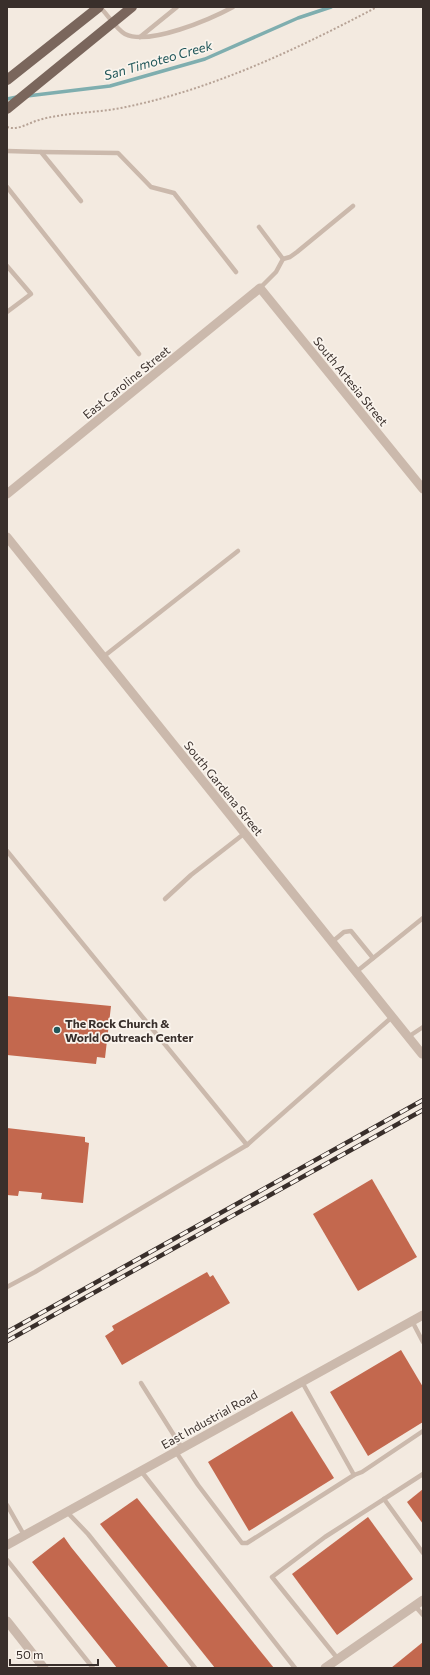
<svg xmlns="http://www.w3.org/2000/svg" width="430" height="1675" viewBox="0 0 430 1675" font-family="Commissioner,sans-serif">
  <style>
    .lines { fill: none; stroke-linecap: round; stroke-linejoin: round }
    .stream { stroke: #7faeaf; stroke-width: 3.5 }
    .building { fill: #c3684e }
    .path { stroke: #b7a396; stroke-width: 2; stroke-dasharray: 2 2; stroke-linecap: butt }
    .service { stroke: #cbb9ac; stroke-width: 4.5 }
    .minor { stroke: #cbb9ac; stroke-width: 9 }
    .primary { stroke: #7a665c; stroke-width: 10 }
    .rail-casing { stroke: #392f2b; stroke-width: 4.5 }
    .rail { stroke: #faf4ed; stroke-width: 3; stroke-dasharray: 9; stroke-linecap: butt }
    .poi-dot { fill: #21575a; stroke: #faf4ed; stroke-width: 1.5 }
    .labels { text-anchor: middle; dominant-baseline: central; stroke-width: 3.5; stroke-linejoin: round; paint-order: stroke }
    .street-label { font-size: 12px; fill: #392f2b; stroke: #faf4ed }
    .poi-label { font-size: 12px; font-weight: bold; fill: #392f2b; stroke: #faf4ed; text-anchor: start }
    .water-label { font-size: 13px; font-style: italic; fill: #21575a; stroke: #faf4ed }
  </style>
  <rect width="100%" height="100%" fill="#f3eae0"/>
  <g class="lines">
    <!-- stream -->
    <g class="stream">
      <polyline points="27,96 110,86 205,59 298,18 331,7"/>
      <polyline points="7,99 17,97"/>
    </g>
  </g>
  <!-- building -->
  <g class="building">
    <polygon points="7,996 111,1006 105,1058 97,1057 96,1064 7,1055"/>
    <polygon points="7,1128 85,1137 85,1142 89,1143 83,1203 41,1199 42,1193 19,1191 18,1196 7,1195"/>
    <polygon points="372,1179 417,1257 358,1291 313,1214"/>
    <polygon points="207,1272 210,1277 213,1275 230,1303 122,1365 105,1336 114,1330 112,1326"/>
    <polygon points="401,1350 423,1387 423,1422 368,1456 330,1392"/>
    <polygon points="292,1411 334,1478 249,1531 208,1462"/>
    <polygon points="423,1489 423,1524 407,1502"/>
    <polygon points="137,1498 274,1668 215,1668 100,1524"/>
    <polygon points="368,1517 413,1579 337,1635 292,1574"/>
    <polygon points="64,1537 71,1547 169,1668 117,1668 32,1562"/>
    <polygon points="423,1642 423,1668 391,1668"/>
  </g>
  <g class="lines">
    <!-- path -->
    <path class="path" d="M7,127C18,131 28,123 39,120C45,118 51,117 57,116C80,112 103,112 126,107C216,88 297,49 377,7"/>
    <!-- service -->
    <g class="service">
      <path d="M100,7C107,14 117,30 125,34C149,46 211,19 233,7"/>
      <polyline points="140,37 177,7"/>
      <polyline points="7,151 41,152 81,201"/>
      <polyline points="41,152 118,153 151,187 174,193 236,272"/>
      <polyline points="7,187 139,354"/>
      <polyline points="259,227 283,259 276,272 260,288"/>
      <polyline points="283,259 290,257 297,252 353,206"/>
      <polyline points="7,266 31,294 7,312"/>
      <polyline points="103,657 238,551"/>
      <polyline points="7,851 247,1145"/>
      <polyline points="165,899 191,875 245,833"/>
      <polyline points="332,942 344,932 351,931 373,958"/>
      <polyline points="356,972 423,918"/>
      <polyline points="408,1037 423,1027"/>
      <polyline points="7,1287 35,1272 247,1145 392,1017"/>
      <polyline points="412,1321 423,1342"/>
      <polyline points="302,1382 354,1475"/>
      <polyline points="141,1383 182,1448"/>
      <polyline points="176,1452 198,1485 242,1543 247,1543 354,1475 362,1472 423,1431"/>
      <polyline points="141,1471 295,1668"/>
      <polyline points="384,1499 423,1553"/>
      <polyline points="7,1505 24,1535"/>
      <polyline points="67,1512 88,1534 195,1668"/>
      <polyline points="7,1560 93,1668"/>
      <polyline points="415,1606 423,1615"/>
      <polyline points="338,1659 272,1577 325,1537 423,1474"/>
    </g>
    <!-- minor -->
    <g class="minor">
      <polyline points="7,494 260,288 423,489"/>
      <polyline points="7,537 422,1054"/>
      <polyline points="7,1545 423,1315"/>
      <polyline points="7,1621 44,1668"/>
      <polyline points="325,1668 423,1600"/>
    </g>
    <!-- primary -->
    <g class="primary">
      <polyline points="7,80 99,7"/>
      <polyline points="7,109 132,7"/>
    </g>
    <defs>
      <g id="rail">
        <polyline points="7,1332 423,1100"/>
        <polyline points="7,1341 423,1110"/>
      </g>
    </defs>
    <!-- rail casing -->
    <use href="#rail" class="rail-casing"/>
    <!-- rail -->
    <use href="#rail" class="rail"/>
  </g>
  <!-- markers -->
  <circle class="poi-dot" cx="57" cy="1030" r="4"/>
  <g class="labels">
    <!-- street labels -->
    <g class="street-label">
      <text transform="translate(351 381) rotate(51)">South Artesia Street</text>
      <text transform="translate(126 382) rotate(-39)">East Caroline Street</text>
      <text transform="translate(224 788) rotate(51)">South Gardena Street</text>
      <text transform="translate(209 1419) rotate(-29)">East Industrial Road</text>
    </g>
    <!-- poi labels -->
    <g class="poi-label">
      <text x="65" y="1023">The Rock Church &amp;<tspan x="65" dy="14">World Outreach Center</tspan></text>
    </g>
    <!-- water labels -->
    <g class="water-label">
      <text transform="translate(158 60) rotate(-16)">San Timoteo Creek</text>
    </g>
  </g>
  <!-- border -->
  <rect width="430" height="1675" fill="none" stroke="#392f2b" stroke-width="16"/>
  <!-- scale -->
  <path d="M10 1659v6h88v-6" fill="none" stroke="#392f2b" stroke-width="2"/>
  <text x="16" y="1659" font-size="12" fill="#392f2b" stroke="#faf4ed" stroke-width="3" paint-order="stroke">50 m</text>
</svg>
